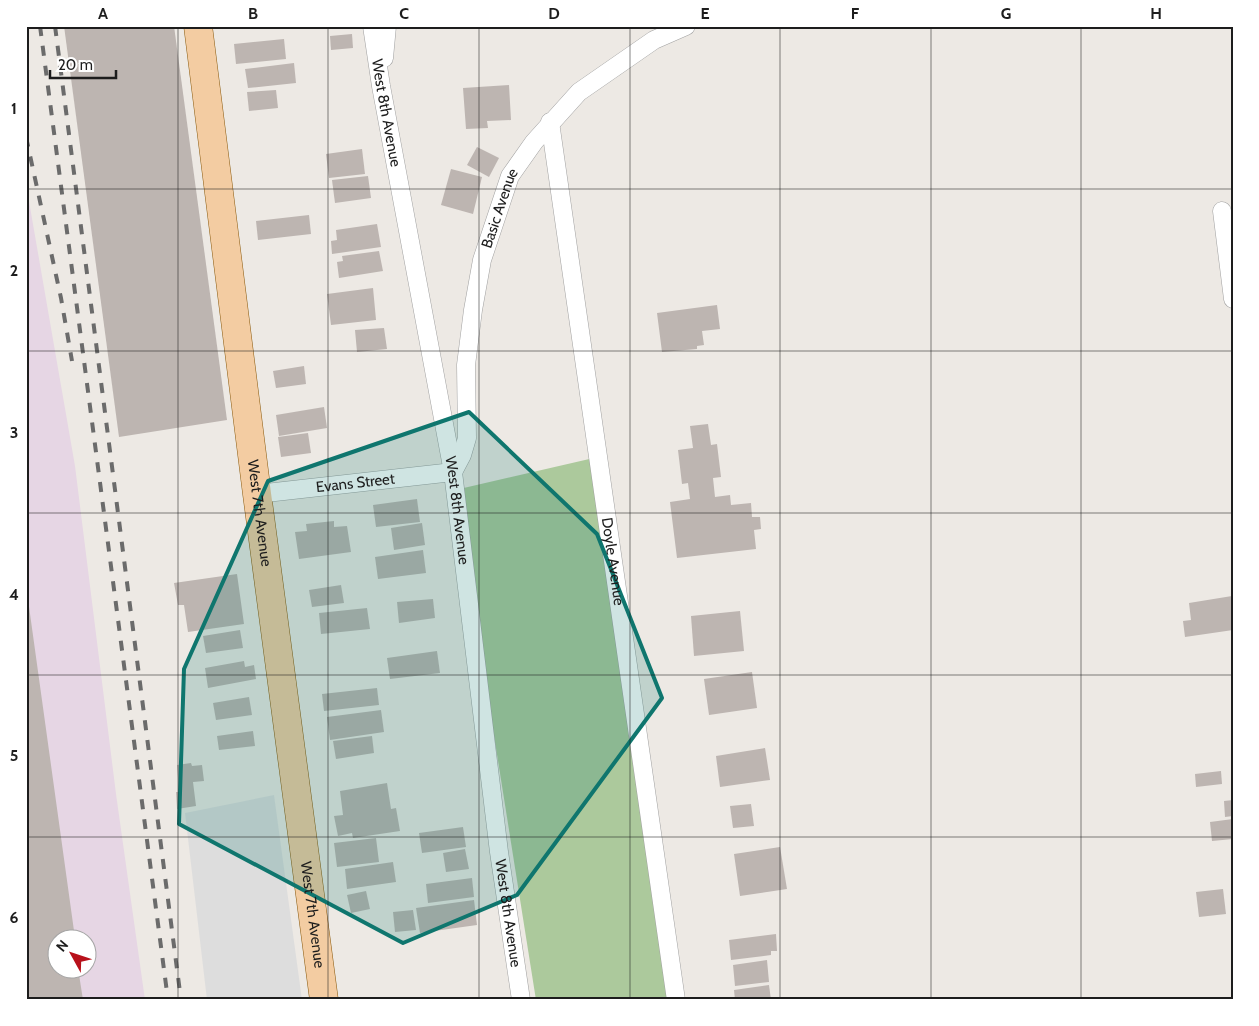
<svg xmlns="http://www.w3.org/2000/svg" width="1259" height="1026" viewBox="0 0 1259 1026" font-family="Cabin,sans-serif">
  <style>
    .industrial { fill: #e6d6e4; fill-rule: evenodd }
    .forest { fill: #acc99c }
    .parking { fill: #ddd }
    .building { fill: #bdb5b1 }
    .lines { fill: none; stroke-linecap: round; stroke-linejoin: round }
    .street-casing { stroke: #a1a1a1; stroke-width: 19 }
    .primary-casing { stroke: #89590d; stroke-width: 29 }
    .street { stroke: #fff; stroke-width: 18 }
    .primary { stroke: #f3cca2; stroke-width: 28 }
    .rail { stroke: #6b6b6b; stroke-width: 4; stroke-dasharray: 10 10; stroke-linecap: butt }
    .marked { fill: #0f766e; fill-opacity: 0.2; stroke: #0f766e; stroke-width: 4; stroke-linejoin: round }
    .grid { fill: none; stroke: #1d1d1d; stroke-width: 1; stroke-opacity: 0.55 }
    .labels { text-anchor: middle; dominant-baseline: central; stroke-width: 4; stroke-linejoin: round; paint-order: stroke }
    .street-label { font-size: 15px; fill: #1d1d1d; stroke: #fff }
    .neatline { fill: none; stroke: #1d1d1d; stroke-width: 2 }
    .grid-label { font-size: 16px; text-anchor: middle; font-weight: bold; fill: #1d1d1d }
  </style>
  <rect width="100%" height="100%" fill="#ede9e4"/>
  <!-- industrial -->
  <path class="industrial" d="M26,184L75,466L116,794L145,1000H26ZM58,938H88V968H58Z"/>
  <!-- forest -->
  <polygon class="forest" points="598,457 677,1000 536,1000 455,490"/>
  <!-- parking -->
  <polygon class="parking" points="274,795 302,1000 207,1000 185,813"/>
  <!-- building -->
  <g class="building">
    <polygon points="64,26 174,26 227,420 119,437"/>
    <polygon points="352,34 353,48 331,50 330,36"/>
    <polygon points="284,39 286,59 236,64 234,44"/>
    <polygon points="294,63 296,83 248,88 245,69"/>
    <polygon points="509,85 511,120 487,121 488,128 466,129 463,88"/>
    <polygon points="276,90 278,108 249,111 247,92"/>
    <polygon points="477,147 499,158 489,177 467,165"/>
    <polygon points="362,149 365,174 329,178 326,154"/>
    <polygon points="451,169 482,177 473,214 441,205"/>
    <polygon points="368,176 371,198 335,203 332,180"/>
    <polygon points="309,215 311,234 258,240 256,221"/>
    <polygon points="377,224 381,247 332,254 331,241 337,240 336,230"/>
    <polygon points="379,251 383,271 339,278 337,262 343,261 342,256"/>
    <polygon points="373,288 376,320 331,325 327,294"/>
    <polygon points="717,305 720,329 702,331 704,345 697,346 697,349 662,352 657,313"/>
    <polygon points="384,328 387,349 357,352 355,330"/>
    <polygon points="304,366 306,384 276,388 273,371"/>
    <polygon points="324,407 327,428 279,436 276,415"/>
    <polygon points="708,424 711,445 717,444 721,477 713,478 715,497 730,495 731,505 751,503 752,517 760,517 761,529 754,530 756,549 677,558 670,502 690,499 688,483 682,484 678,450 693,448 690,426"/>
    <polygon points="308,433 311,453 281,457 278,437"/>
    <polygon points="417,499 420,522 376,527 373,505"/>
    <polygon points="334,521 334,527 347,526 351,552 299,559 295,532 307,531 306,524"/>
    <polygon points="422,523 425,545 394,550 391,528"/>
    <polygon points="423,550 426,573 378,579 375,557"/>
    <polygon points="237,574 244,624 188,632 184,605 178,605 174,583"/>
    <polygon points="26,585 75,938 58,938 58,968 78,968 83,1000 26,1000"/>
    <polygon points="341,585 344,603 312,607 309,590"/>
    <polygon points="1232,596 1233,630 1185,637 1183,621 1191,620 1189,603"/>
    <polygon points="433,599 435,618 399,623 397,602"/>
    <polygon points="367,608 370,629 321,634 319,613"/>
    <polygon points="740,611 744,651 694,656 691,616"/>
    <polygon points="240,630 243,648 206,653 203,636"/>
    <polygon points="437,651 440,673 390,679 387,658"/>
    <polygon points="244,661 245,667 254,665 256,679 208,688 205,668"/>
    <polygon points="752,672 757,708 709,715 704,679"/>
    <polygon points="377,688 379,705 324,711 322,694"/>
    <polygon points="249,697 252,715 216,720 213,703"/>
    <polygon points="381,710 384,732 330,740 327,717"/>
    <polygon points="253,731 255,746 219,750 217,736"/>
    <polygon points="372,736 374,753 336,759 333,741"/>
    <polygon points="765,748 770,780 720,787 716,756"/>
    <polygon points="191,763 192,766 202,765 204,781 193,782 196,806 177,809 176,792 179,792 177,765"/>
    <polygon points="1221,771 1222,784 1196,787 1195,774"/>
    <polygon points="387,783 391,809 396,808 400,831 353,838 352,833 338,836 334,816 343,815 340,791"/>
    <polygon points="1233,800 1233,816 1225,817 1224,801"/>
    <polygon points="751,804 754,826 733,828 730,806"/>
    <polygon points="1233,819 1233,839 1212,841 1210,822"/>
    <polygon points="463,827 466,847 422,853 419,833"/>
    <polygon points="376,838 379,862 337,867 334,843"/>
    <polygon points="780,847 787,889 740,896 734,854"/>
    <polygon points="465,849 469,869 446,872 443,853"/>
    <polygon points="393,862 396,882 347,889 345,869"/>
    <polygon points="472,878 474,897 428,903 426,884"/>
    <polygon points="1223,889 1226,914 1199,917 1196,892"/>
    <polygon points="366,891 370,909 351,913 347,895"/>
    <polygon points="474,900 477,925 420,933 416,908"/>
    <polygon points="413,910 416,930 395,932 393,912"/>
    <polygon points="776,934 777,951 771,951 771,955 731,960 729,940"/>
    <polygon points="767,960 769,982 735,986 733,965"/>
    <polygon points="769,985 771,1000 735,1000 734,990"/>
  </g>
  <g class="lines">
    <defs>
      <g id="street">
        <path id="s1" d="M372,26L381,86L453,472L499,852L521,1000"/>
        <polyline points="384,58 387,26"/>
        <path id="s2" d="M550,122L676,1000"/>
        <polyline points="1222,211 1233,299"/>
        <path id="s3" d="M257,494L453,472L462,455L467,438L466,365L473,310L482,260L510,176L534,142L579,92L654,40L686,26"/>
      </g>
      <g id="primary">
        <path id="s4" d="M198,26L257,494L324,1000"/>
      </g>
    </defs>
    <!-- street casing -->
    <use href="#street" class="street-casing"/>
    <!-- primary casing -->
    <use href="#primary" class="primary-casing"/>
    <!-- street -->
    <use href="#street" class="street"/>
    <!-- primary -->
    <use href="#primary" class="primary"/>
    <!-- rail -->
    <g class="rail">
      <polyline points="40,26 168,1000"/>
      <polyline points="55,26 181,1000"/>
      <polyline points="26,137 61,298 72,361"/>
    </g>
  </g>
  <!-- marked area -->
  <path class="marked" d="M469,412L597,534L662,698L517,895L403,943L179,824L184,669L268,481Z"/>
  <!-- grid -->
  <path class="grid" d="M178,26V1000M328,26V1000M479,26V1000M630,26V1000M780,26V1000M931,26V1000M1081,26V1000M26,189H1233M26,351H1233M26,513H1233M26,675H1233M26,837H1233"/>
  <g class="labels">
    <!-- street labels -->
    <g class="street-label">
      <text stroke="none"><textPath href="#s1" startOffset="88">West 8th Avenue</textPath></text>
      <text stroke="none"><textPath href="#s3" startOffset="468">Basic Avenue</textPath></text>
      <text stroke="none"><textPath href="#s3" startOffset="99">Evans Street</textPath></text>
      <text stroke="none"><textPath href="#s1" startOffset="492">West 8th Avenue</textPath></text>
      <text stroke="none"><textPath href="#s4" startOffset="491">West 7th Avenue</textPath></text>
      <text stroke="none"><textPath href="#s2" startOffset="444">Doyle Avenue</textPath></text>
      <text stroke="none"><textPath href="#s1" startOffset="898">West 8th Avenue</textPath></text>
      <text stroke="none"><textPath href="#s4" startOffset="896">West 7th Avenue</textPath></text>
    </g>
  </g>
  <!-- border -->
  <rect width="1259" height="1026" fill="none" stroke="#ffffff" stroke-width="55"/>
  <!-- north arrow -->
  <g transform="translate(72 954) rotate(310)"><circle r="24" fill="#ffffff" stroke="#a5a5a5"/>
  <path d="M0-4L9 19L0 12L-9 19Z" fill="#b8111b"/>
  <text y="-8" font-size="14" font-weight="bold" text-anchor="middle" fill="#1d1d1d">N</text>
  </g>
  <!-- scale -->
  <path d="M50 70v8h66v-8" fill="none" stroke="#1d1d1d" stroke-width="2.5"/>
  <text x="58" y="70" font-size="15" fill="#1d1d1d" stroke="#ffffff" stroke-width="4" paint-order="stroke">20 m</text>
  <rect x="28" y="28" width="1204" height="970" class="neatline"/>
  <g class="grid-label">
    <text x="103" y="19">A</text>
    <text x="253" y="19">B</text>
    <text x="404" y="19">C</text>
    <text x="554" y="19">D</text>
    <text x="705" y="19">E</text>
    <text x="855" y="19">F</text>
    <text x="1006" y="19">G</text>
    <text x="1156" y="19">H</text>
    <text x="14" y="114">1</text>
    <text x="14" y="276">2</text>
    <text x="14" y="438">3</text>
    <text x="14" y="600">4</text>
    <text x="14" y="761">5</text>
    <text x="14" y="923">6</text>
  </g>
</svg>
